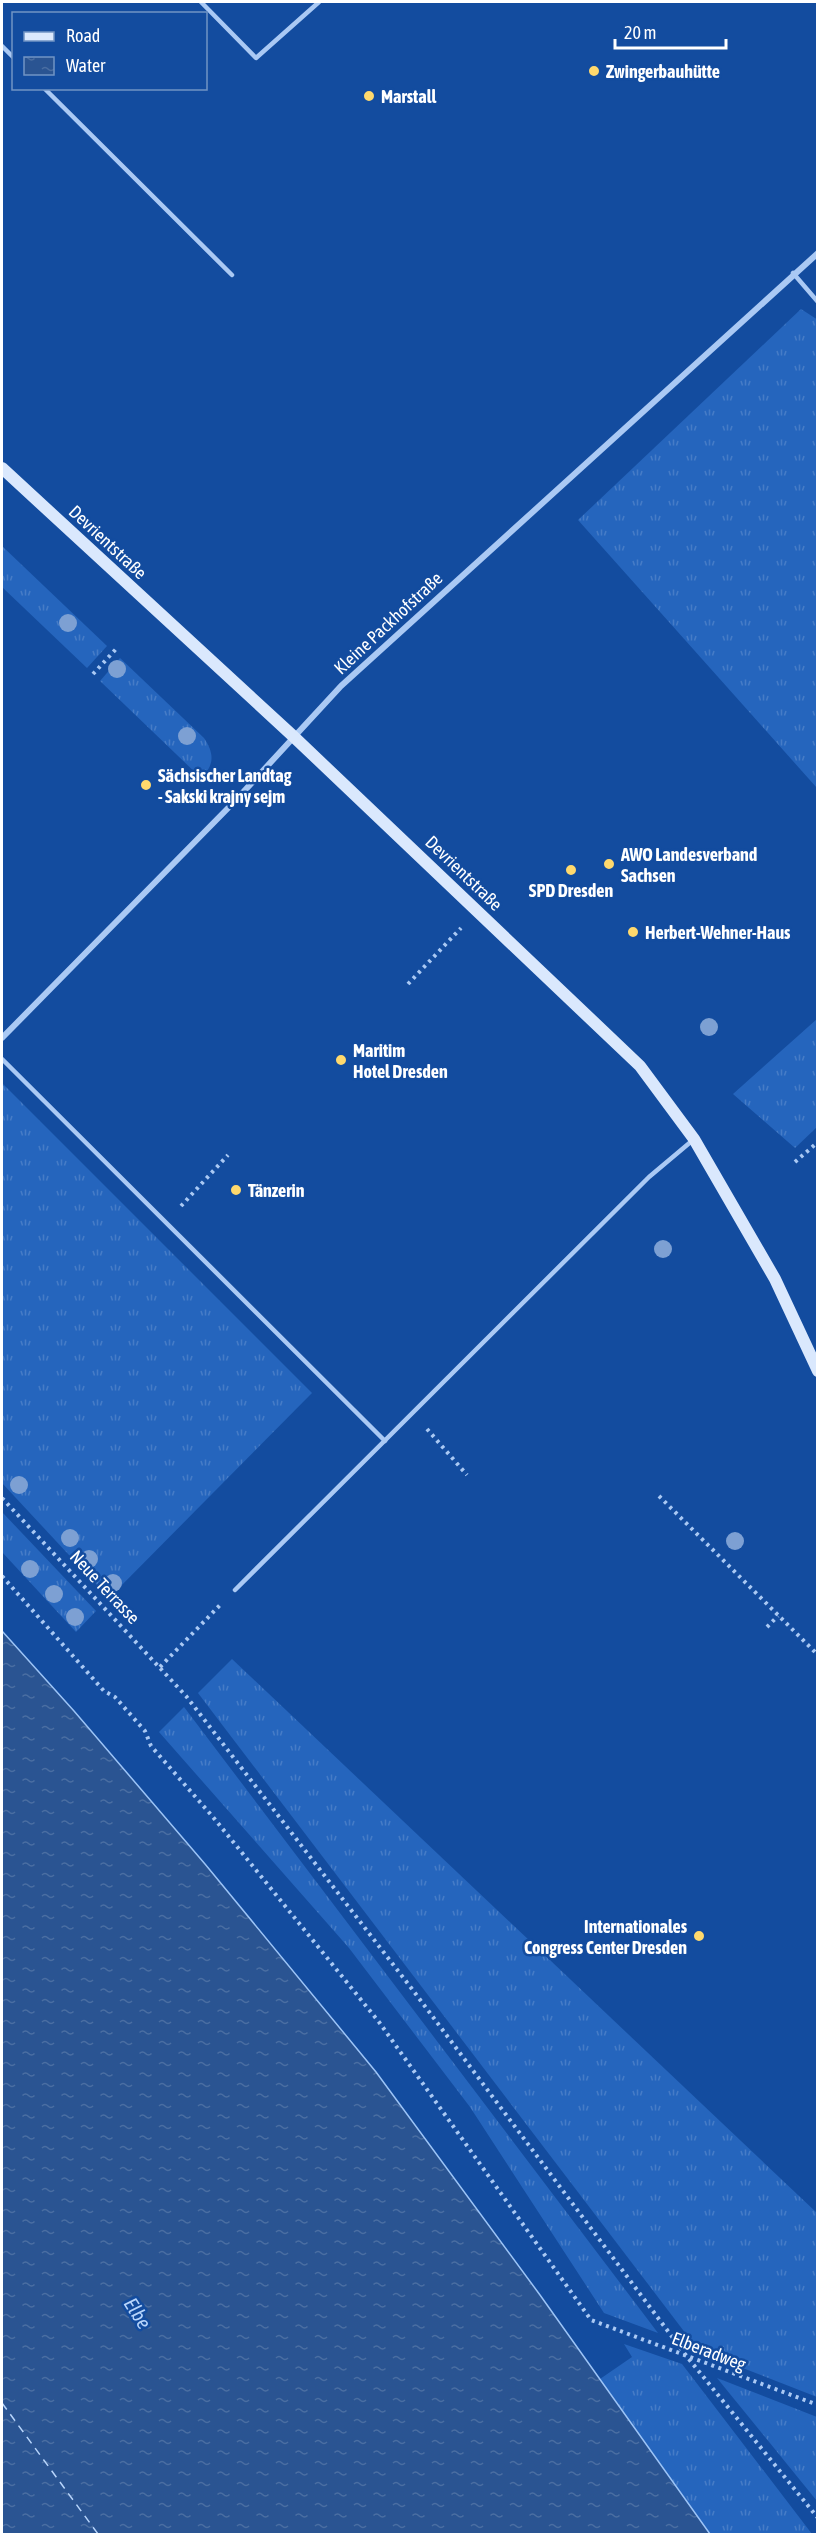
<svg xmlns="http://www.w3.org/2000/svg" width="819" height="2536" viewBox="0 0 819 2536" font-family="'Asap Condensed',sans-serif">
  <style>
    .grass { fill: url(#grass-tufts) }
    .water { fill: url(#water-ripples); stroke: #9cc4f7; stroke-width: 1.5 }
    .lines { fill: none; stroke-linecap: round; stroke-linejoin: round }
    .ferry { stroke: #b7d4fb; stroke-width: 1.5; stroke-dasharray: 8 6; stroke-linecap: butt }
    .path { stroke: #aac9f4; stroke-width: 4; stroke-dasharray: 3 4.5; stroke-linecap: butt }
    .service { stroke: #aac9f4; stroke-width: 4.5 }
    .minor { stroke: #aac9f4; stroke-width: 6 }
    .secondary { stroke: #dae8fd; stroke-width: 12 }
    .tree { fill: #7da0d3 }
    .poi-dot { fill: #ffd96d; stroke: #134c9f; stroke-width: 2 }
    .labels { text-anchor: middle; dominant-baseline: central; stroke-width: 5; stroke-linejoin: round; paint-order: stroke }
    .poi-label { font-size: 18px; font-weight: bold; fill: #fff; stroke: #134c9f; text-anchor: start }
    .street-label { font-size: 18px; fill: #fff; stroke: #134c9f }
    .water-label { font-size: 20px; font-style: italic; fill: #b7d4fb; stroke: #134c9f }
  </style>
  <defs>
    <pattern id="grass-tufts" width="24" height="20" patternUnits="userSpaceOnUse" patternTransform="scale(1.5)"><rect width="24" height="20" fill="#2565bd"/><path d="M3 7l-1-3M5 7V3M7 7l1-3M15 17l-1-3M17 17v-4M19 17l1-3" fill="none" stroke="#467cc7"/></pattern>
    <pattern id="water-ripples" width="26" height="14" patternUnits="userSpaceOnUse" patternTransform="scale(1.5)"><rect width="26" height="14" fill="#2a5492"/><path d="M2 4q2-2 4 0t4 0M15 11q2-2 4 0t4 0" fill="none" stroke="#4a6ea2"/></pattern>
  </defs>
  <rect width="100%" height="100%" fill="#134c9f"/>
  <!-- grass -->
  <g class="grass">
    <polygon points="801,309 818,320 817,788 578,520"/>
    <polygon points="2,546 107,646 87,668 2,587"/>
    <path d="M120,658L204,738C214,753 215,765 201,778L100,681Z"/>
    <polygon points="817,1019 817,1127 795,1148 733,1094"/>
    <polygon points="3,1084 312,1393 109,1598 2,1483 2,1085"/>
    <polygon points="2,1512 96,1611 76,1632 2,1552"/>
    <polygon points="232,1659 817,2213 817,2397 699,2351 198,1693"/>
    <polygon points="184,1707 658,2333 604,2313 470,2107 349,1948 159,1732"/>
    <polygon points="624,2344 682,2364 812,2534 710,2534 600,2379 632,2357"/>
    <polygon points="717,2378 817,2417 817,2501"/>
  </g>
  <!-- water -->
  <polygon class="water" points="2,1631 74,1711 205,1864 376,2072 540,2295 710,2534 2,2534"/>
  <g class="lines">
    <!-- ferry -->
    <polyline class="ferry" points="2,2403 98,2534"/>
    <!-- path -->
    <g class="path">
      <polyline points="93,674 117,648"/>
      <polyline points="408,984 461,928"/>
      <polyline points="795,1162 818,1142"/>
      <polyline points="181,1206 228,1155"/>
      <polyline points="427,1429 467,1475"/>
      <polyline points="659,1496 818,1655"/>
      <polyline points="2,1498 186,1696 412,1989 688,2358 818,2518"/>
      <polyline points="2,1576 104,1691 115,1697 145,1731 151,1746 213,1817 379,2022 591,2320 818,2405"/>
      <polyline points="767,1627 778,1616"/>
      <polyline points="160,1667 222,1603"/>
    </g>
    <!-- service -->
    <g class="service">
      <polyline points="201,2 256,58 319,2"/>
      <polyline points="2,46 14,58"/>
      <polyline points="44,88 232,275"/>
      <polyline points="793,273 818,302"/>
      <polyline points="2,1059 385,1441"/>
      <polyline points="235,1590 649,1177 693,1140"/>
    </g>
    <!-- minor -->
    <polyline class="minor" points="2,1038 235,801 341,686 818,253"/>
    <!-- secondary -->
    <polyline class="secondary" points="2,468 293,736 640,1066 694,1139 775,1279 818,1371"/>
  </g>
  <!-- trees -->
  <g class="tree">
    <circle cx="68" cy="623" r="9"/>
    <circle cx="117" cy="669" r="9"/>
    <circle cx="187" cy="736" r="9"/>
    <circle cx="709" cy="1027" r="9"/>
    <circle cx="663" cy="1249" r="9"/>
    <circle cx="19" cy="1485" r="9"/>
    <circle cx="70" cy="1538" r="9"/>
    <circle cx="735" cy="1541" r="9"/>
    <circle cx="89" cy="1559" r="9"/>
    <circle cx="30" cy="1569" r="9"/>
    <circle cx="113" cy="1583" r="9"/>
    <circle cx="54" cy="1594" r="9"/>
    <circle cx="75" cy="1617" r="9"/>
  </g>
  <!-- markers -->
  <g class="poi-dot">
    <circle cx="594" cy="71" r="6"/>
    <circle cx="369" cy="96" r="6"/>
    <circle cx="146" cy="785" r="6"/>
    <circle cx="609" cy="864" r="6"/>
    <circle cx="571" cy="870" r="6"/>
    <circle cx="633" cy="932" r="6"/>
    <circle cx="341" cy="1060" r="6"/>
    <circle cx="236" cy="1190" r="6"/>
    <circle cx="699" cy="1936" r="6"/>
  </g>
  <g class="labels">
    <!-- poi labels -->
    <g class="poi-label">
      <text x="606" y="71">Zwingerbauhütte</text>
      <text x="381" y="96">Marstall</text>
      <text x="158" y="775">Sächsischer Landtag<tspan x="158" dy="21">- Sakski krajny sejm</tspan></text>
      <text x="621" y="854">AWO Landesverband<tspan x="621" dy="21">Sachsen</tspan></text>
      <text x="571" y="890" text-anchor="middle">SPD Dresden</text>
      <text x="645" y="932">Herbert-Wehner-Haus</text>
      <text x="353" y="1050">Maritim<tspan x="353" dy="21">Hotel Dresden</tspan></text>
      <text x="248" y="1190">Tänzerin</text>
      <text x="687" y="1926" text-anchor="end">Internationales<tspan x="687" dy="21">Congress Center Dresden</tspan></text>
    </g>
    <!-- street labels -->
    <g class="street-label">
      <text transform="translate(108 542) rotate(43)">Devrientstraße</text>
      <text transform="translate(388 623) rotate(-43)">Kleine Packhofstraße</text>
      <text transform="translate(464 873) rotate(44)">Devrientstraße</text>
      <text transform="translate(105 1587) rotate(47)">Neue Terrasse</text>
      <text transform="translate(709 2351) rotate(21)">Elberadweg</text>
    </g>
    <!-- water labels -->
    <g class="water-label">
      <text transform="translate(138 2313) rotate(58)">Elbe</text>
    </g>
  </g>
  <!-- border -->
  <rect width="819" height="2536" fill="none" stroke="#ffffff" stroke-width="6"/>
  <!-- legend -->
  <rect x="12" y="12" width="195" height="78" fill="#134c9f" stroke="#7194c5" stroke-width="1.5"/>
  <rect x="24" y="32" width="30" height="9" fill="#dae8fd" stroke="#7194c5" stroke-width="1.5"/>
  <text x="66" y="42" font-size="18" fill="#ffffff">Road</text>
  <rect x="24" y="57" width="30" height="18" fill="url(#water-ripples)" stroke="#7194c5" stroke-width="1.5"/>
  <text x="66" y="72" font-size="18" fill="#ffffff">Water</text>
  <!-- scale -->
  <path d="M615 39v9h111v-9" fill="none" stroke="#ffffff" stroke-width="3"/>
  <text x="624" y="39" font-size="18" fill="#ffffff" stroke="#134c9f" stroke-width="4.5" paint-order="stroke">20 m</text>
</svg>
